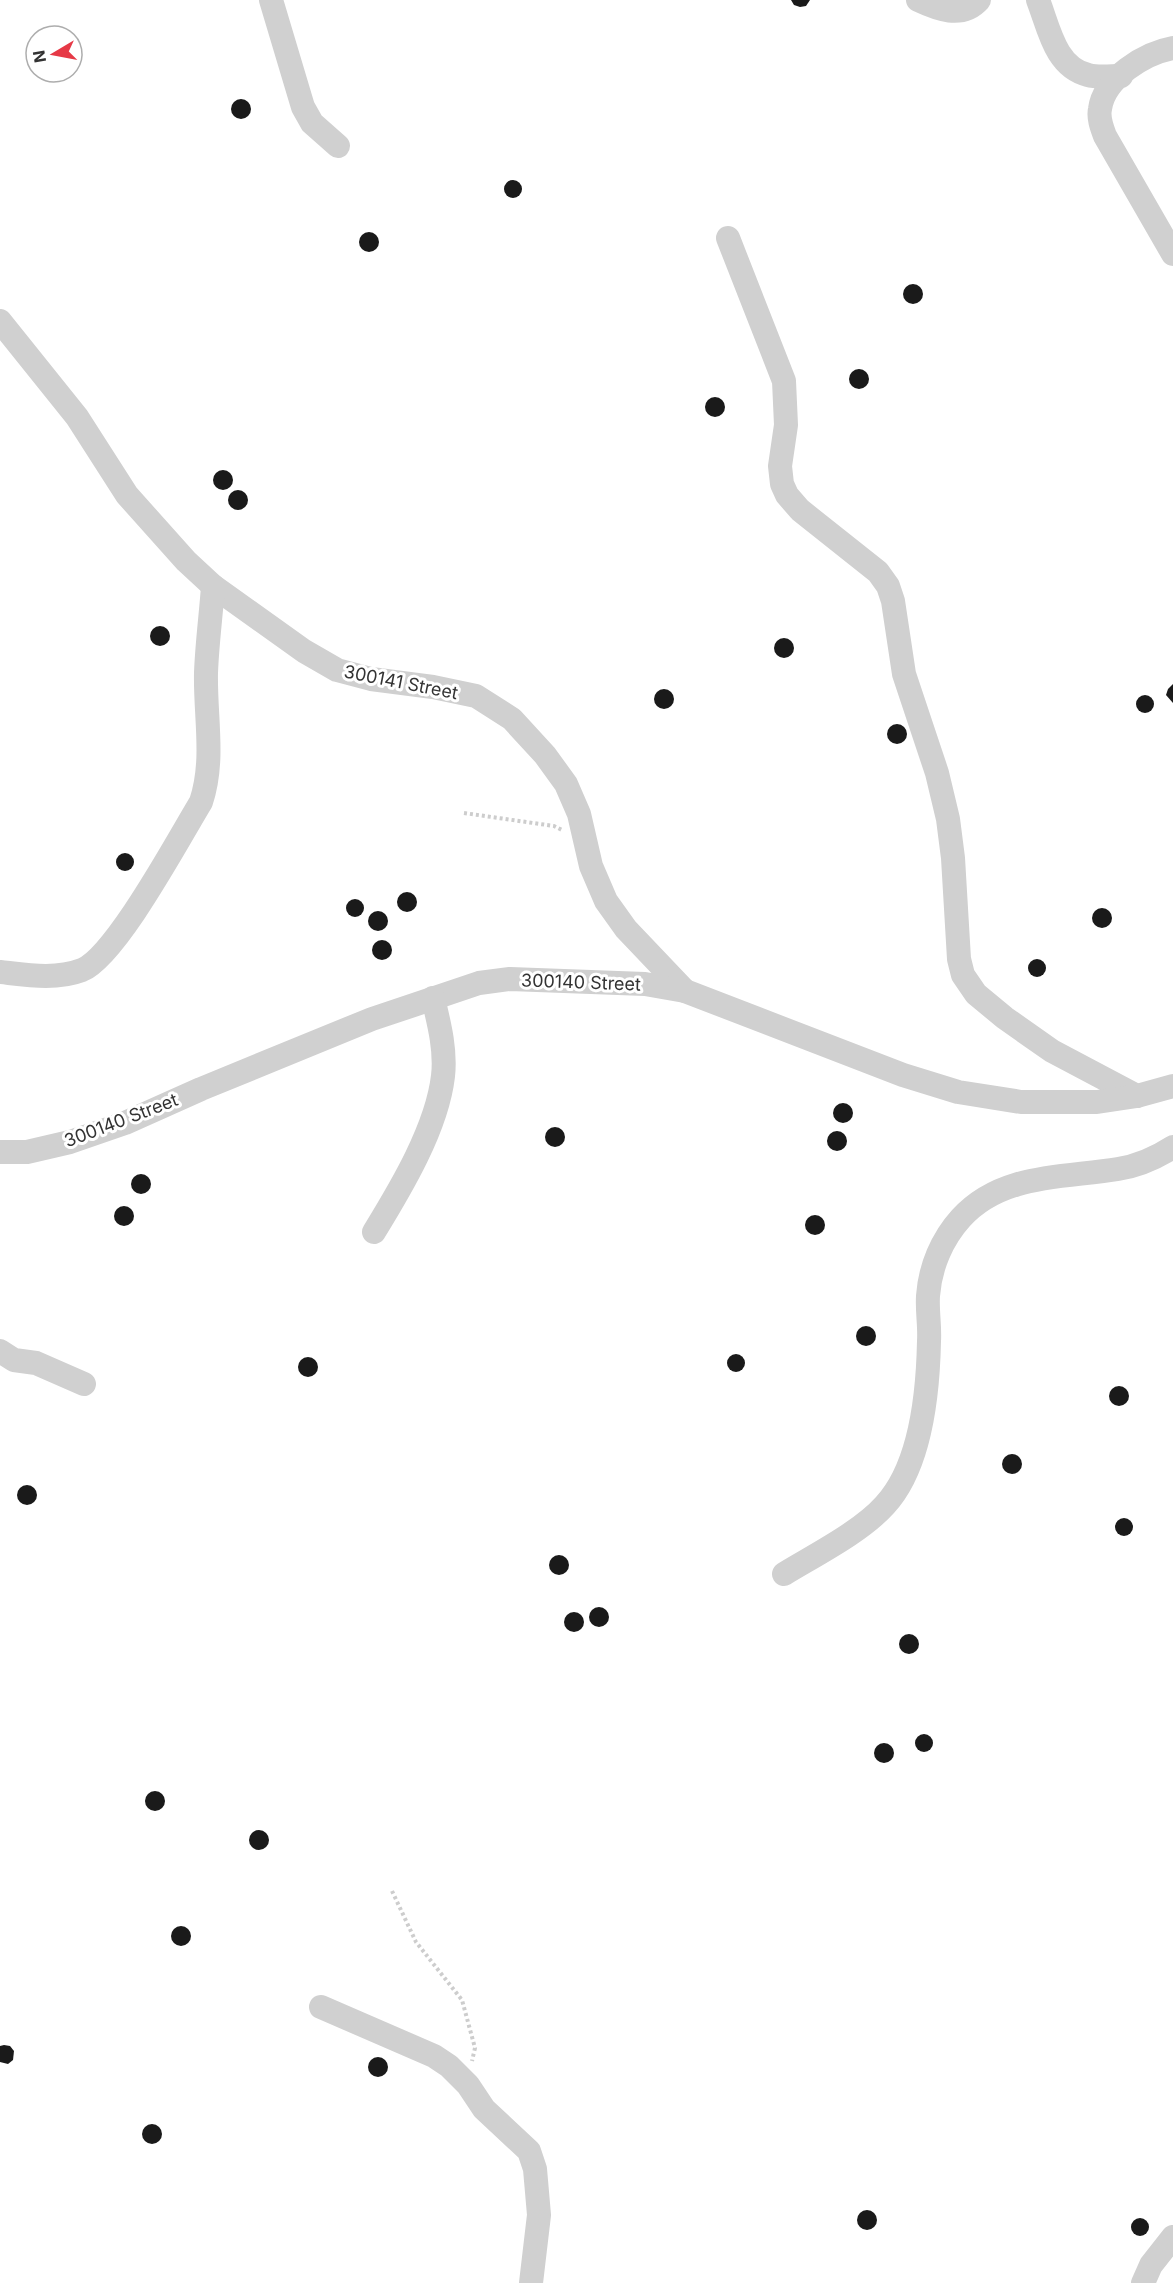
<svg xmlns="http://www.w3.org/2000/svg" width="1173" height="2283" viewBox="0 0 1173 2283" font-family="Inter,sans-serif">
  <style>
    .building { fill: #1a1a1a }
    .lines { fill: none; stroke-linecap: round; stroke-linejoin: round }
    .path { stroke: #cdcdcd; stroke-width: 4; stroke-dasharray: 3 3; stroke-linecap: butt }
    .minor { stroke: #d0d0d0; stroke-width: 24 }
    .labels { text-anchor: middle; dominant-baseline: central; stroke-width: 6; stroke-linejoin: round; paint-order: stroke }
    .street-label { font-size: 18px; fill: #333; stroke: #fff }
  </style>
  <rect width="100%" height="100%" fill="#fff"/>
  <!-- building -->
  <g class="building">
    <polygon points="791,0 810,0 806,6 800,7 794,5"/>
    <circle cx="241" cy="109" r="10"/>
    <circle cx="513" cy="189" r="9"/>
    <circle cx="369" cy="242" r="10"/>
    <circle cx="913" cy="294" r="10"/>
    <circle cx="859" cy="379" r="10"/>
    <circle cx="715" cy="407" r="10"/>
    <circle cx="223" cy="480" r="10"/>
    <circle cx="238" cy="500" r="10"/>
    <circle cx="160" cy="636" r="10"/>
    <circle cx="784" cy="648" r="10"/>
    <polygon points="1173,684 1173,703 1166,695 1168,689"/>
    <circle cx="664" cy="699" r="10"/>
    <circle cx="1145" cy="704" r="9"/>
    <circle cx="897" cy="734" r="10"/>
    <circle cx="125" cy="862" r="9"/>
    <circle cx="407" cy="902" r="10"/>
    <circle cx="355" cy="908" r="9"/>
    <circle cx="1102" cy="918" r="10"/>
    <circle cx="378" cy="921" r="10"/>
    <circle cx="382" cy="950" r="10"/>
    <circle cx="1037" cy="968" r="9"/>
    <circle cx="843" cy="1113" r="10"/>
    <circle cx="555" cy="1137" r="10"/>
    <circle cx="837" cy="1141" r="10"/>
    <circle cx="141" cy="1184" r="10"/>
    <circle cx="124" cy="1216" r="10"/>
    <circle cx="815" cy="1225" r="10"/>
    <circle cx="866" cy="1336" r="10"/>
    <circle cx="736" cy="1363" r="9"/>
    <circle cx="308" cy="1367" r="10"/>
    <circle cx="1119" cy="1396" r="10"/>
    <circle cx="1012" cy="1464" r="10"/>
    <circle cx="27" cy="1495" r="10"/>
    <circle cx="1124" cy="1527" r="9"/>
    <circle cx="559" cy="1565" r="10"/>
    <circle cx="599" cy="1617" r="10"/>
    <circle cx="574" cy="1622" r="10"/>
    <circle cx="909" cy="1644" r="10"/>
    <circle cx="924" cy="1743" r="9"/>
    <circle cx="884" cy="1753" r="10"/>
    <circle cx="155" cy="1801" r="10"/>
    <circle cx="259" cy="1840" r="10"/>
    <circle cx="181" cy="1936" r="10"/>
    <polygon points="4,2045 10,2046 14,2051 13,2060 8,2064 0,2062 0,2046"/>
    <circle cx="378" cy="2067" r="10"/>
    <circle cx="152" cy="2134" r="10"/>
    <circle cx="867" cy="2220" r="10"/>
    <circle cx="1140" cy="2227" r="9"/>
  </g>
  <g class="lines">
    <!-- path -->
    <g class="path">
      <polyline points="464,813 554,826 562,830"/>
      <polyline points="392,1891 416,1942 462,2000 475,2048 472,2061"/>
    </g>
    <!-- minor -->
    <g class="minor">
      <polyline points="271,0 303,107 312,123 338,146"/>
      <path d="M918,0C937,9 962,19 979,0"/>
      <path d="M1038,0C1049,28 1055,67 1088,75C1098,78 1111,76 1121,76"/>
      <path d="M1173,48C1145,53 1104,78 1100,109C1098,118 1102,128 1105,136L1173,254"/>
      <polyline points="728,238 784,381 786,425 780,466 782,484 787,495 800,510 878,572 888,586 893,601 904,674 937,773 948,819 953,858 959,959 963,975 976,994 1005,1018 1052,1051 1137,1096"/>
      <polyline points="0,321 77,417 127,495 186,561 213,586 304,651 337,670 371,679 433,687 476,696 512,719 545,755 566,784 579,814 591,866 606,901 626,929 685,991"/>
      <path d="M0,972C27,975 56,980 82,970C116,956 179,838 201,802C215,760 205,717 206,673C207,644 211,615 213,586"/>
      <polyline points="0,1152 27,1152 70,1142 125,1123 201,1089 372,1019 479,983 510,979 645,984 685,991 903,1075 958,1092 1021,1102 1097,1102 1137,1096 1173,1086"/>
      <path d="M374,1232C401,1188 437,1128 443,1076C446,1050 439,1023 433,998"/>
      <polyline points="0,1351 14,1360 36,1363 84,1384"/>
      <path d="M784,1574C815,1555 861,1532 885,1505C921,1466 928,1392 929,1341C930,1326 927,1311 928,1296C930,1267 942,1239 961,1218C1002,1173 1064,1178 1118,1169C1138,1166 1156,1158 1173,1147"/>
      <polyline points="321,2007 434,2056 449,2066 468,2085 484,2109 529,2151 535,2169 539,2215 531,2283"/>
      <polyline points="1143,2283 1151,2265 1173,2237"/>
    </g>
  </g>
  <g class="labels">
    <!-- street labels -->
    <g class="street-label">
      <text transform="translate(401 682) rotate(11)">300141 Street</text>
      <text transform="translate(581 982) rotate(2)">300140 Street</text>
      <text transform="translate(121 1120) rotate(-21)">300140 Street</text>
    </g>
  </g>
  <!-- north arrow -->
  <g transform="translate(54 54) rotate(260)"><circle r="28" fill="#ffffff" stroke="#adadad" stroke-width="1.5"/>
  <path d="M0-4.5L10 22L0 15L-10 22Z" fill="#e63946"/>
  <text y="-9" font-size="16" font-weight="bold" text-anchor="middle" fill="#333333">N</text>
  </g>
</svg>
